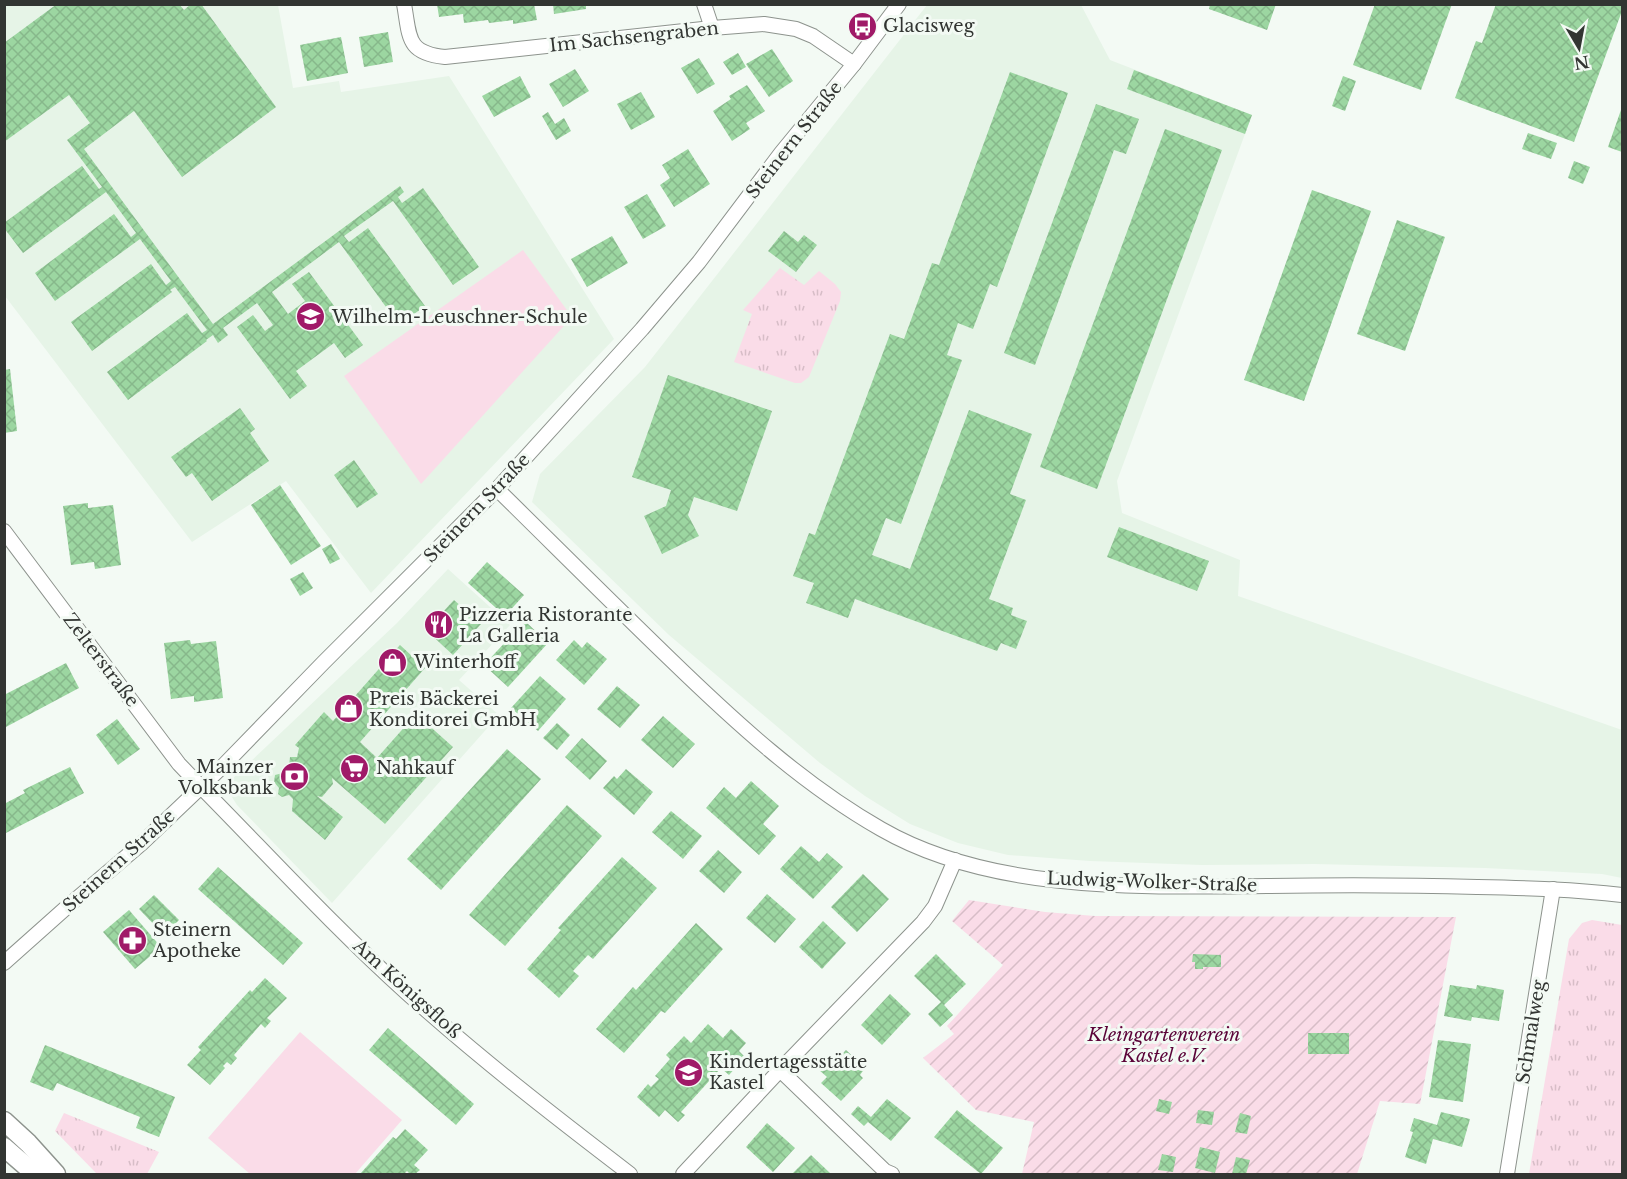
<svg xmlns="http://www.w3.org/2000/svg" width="1627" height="1179" viewBox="0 0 1627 1179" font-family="'Libre Baskerville',serif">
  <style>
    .built { fill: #e6f4e7 }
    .grass { fill: #fadce8 }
    .park { fill: url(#park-tufts) }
    .garden { fill: url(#garden-furrows) }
    .building { fill: url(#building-cross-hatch) }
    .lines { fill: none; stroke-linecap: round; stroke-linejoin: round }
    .minor-casing { stroke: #8d938d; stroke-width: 16 }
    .tertiary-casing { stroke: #8d938d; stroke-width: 21 }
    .minor { stroke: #fff; stroke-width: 14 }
    .tertiary { stroke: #fff; stroke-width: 18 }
    .labels { text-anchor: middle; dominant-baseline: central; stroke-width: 6; stroke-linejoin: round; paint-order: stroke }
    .poi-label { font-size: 18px; fill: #323532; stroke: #f3faf4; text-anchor: start }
    .street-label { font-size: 18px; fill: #323532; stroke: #f3faf4 }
    .park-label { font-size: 18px; font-style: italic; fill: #5b0439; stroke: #f3faf4 }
  </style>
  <defs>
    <pattern id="park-tufts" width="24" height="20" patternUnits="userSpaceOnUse" patternTransform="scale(1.5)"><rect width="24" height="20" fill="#fadce8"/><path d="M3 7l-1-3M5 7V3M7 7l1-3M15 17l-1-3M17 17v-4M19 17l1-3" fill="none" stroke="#d7bdc7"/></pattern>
    <pattern id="garden-furrows" width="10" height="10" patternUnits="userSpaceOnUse" patternTransform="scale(1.5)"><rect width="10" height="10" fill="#fadce8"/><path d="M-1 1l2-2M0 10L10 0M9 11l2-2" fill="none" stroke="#d7bdc7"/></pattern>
    <pattern id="building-cross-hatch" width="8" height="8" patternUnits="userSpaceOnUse" patternTransform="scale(1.5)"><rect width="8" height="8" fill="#9cd6a1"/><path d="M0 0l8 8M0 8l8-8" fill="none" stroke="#87b88b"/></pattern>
  </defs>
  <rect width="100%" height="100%" fill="#f3faf4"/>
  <!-- built -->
  <g class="built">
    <polygon points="8,4 278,5 293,88 339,81 341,92 449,76 614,339 371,593 286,481 192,542 5,296 5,7"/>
    <polygon points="927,5 1081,5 1110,60 1252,115 1117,481 1122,513 1240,560 1238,596 1622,730 1622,878 1602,874 1485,868 1314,864 1202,865 1090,861 1008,855 958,843 910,824 865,796 820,763 669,635 532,502 540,474 645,367"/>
    <polygon points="448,569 510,625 459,680 499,715 332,903 237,805 230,794 230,781 397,623"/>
  </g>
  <!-- grass -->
  <g class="grass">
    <polygon points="523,250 572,317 421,484 344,376"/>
    <polygon points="300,1032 402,1120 355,1174 250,1174 208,1138"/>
  </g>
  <!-- park -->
  <g class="park">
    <polygon points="780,268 804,285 819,271 835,284 841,292 840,301 809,377 801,383 795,383 734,362 752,314 743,310"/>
    <polygon points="1592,920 1622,925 1622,1174 1529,1174 1569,939 1582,923"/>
    <polygon points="64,1113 159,1152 147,1174 97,1174 55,1131"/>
  </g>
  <!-- garden -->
  <polygon class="garden" points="969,900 1045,912 1095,916 1456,917 1420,1104 1380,1101 1357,1174 1022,1174 1034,1122 976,1110 923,1058 954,1034 947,1026 1003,965 952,921"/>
  <!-- building -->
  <g class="building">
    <polygon points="57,4 179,4 184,10 191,4 201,4 276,107 182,177 134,111 84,149 213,324 400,186 404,192 398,197 402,203 423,188 479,267 453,285 393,201 344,236 349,242 368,228 425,306 399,325 339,242 272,292 288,314 305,301 292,284 309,272 363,345 345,358 334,343 296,371 307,386 290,399 237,327 253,315 265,331 273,325 257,303 223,328 228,335 218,343 213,335 206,340 207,341 128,400 107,372 187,313 202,333 207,330 175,287 170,290 172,292 92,351 71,322 151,264 166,285 171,281 140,239 55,301 35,273 114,214 131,237 136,233 106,192 23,253 4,228 4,223 82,166 99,189 102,187 67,140 90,123 69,95 4,142 4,43"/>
    <polygon points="437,4 534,4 537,20 513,24 513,20 489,23 488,20 464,23 463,14 439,17"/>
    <polygon points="553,4 586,4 586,9 554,14"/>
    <polygon points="1210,4 1276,4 1267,30 1209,9"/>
    <polygon points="1375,4 1452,4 1421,90 1353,65"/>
    <polygon points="1496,4 1622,4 1622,11 1574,142 1455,98 1476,41 1482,43"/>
    <polygon points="388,32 393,62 364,67 359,37"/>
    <polygon points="341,37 348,73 307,81 300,45"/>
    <polygon points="772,49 793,81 769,97 746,64"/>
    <polygon points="738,53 746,67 732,75 723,62"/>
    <polygon points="699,58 715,84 697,94 681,68"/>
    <polygon points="575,69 589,91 563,107 549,84"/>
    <polygon points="1134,70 1252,115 1245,134 1127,89"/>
    <polygon points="1010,72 1068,93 997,287 990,284 973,329 958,323 947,355 962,360 901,524 886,518 872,555 910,569 969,410 1032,434 1010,494 1026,500 989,599 1013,608 1011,615 1027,621 1016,649 1001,643 997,651 855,599 848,618 818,607 806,603 814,583 793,576 809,533 815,535 890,334 904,339 932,263 939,265"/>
    <polygon points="520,76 531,97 494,117 482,96"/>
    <polygon points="1343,76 1356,81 1345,111 1332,106"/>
    <polygon points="747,85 765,111 746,123 750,129 732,141 713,111 731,99 729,96"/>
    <polygon points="641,92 655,117 631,130 617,104"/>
    <polygon points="1096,104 1139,119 1126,154 1114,150 1035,365 1004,353"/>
    <polygon points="1622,107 1622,152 1608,147"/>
    <polygon points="548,112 555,124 564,118 571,131 556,140 542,116"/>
    <polygon points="1165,129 1222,150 1097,489 1040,467"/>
    <polygon points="1528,133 1557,143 1551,159 1522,149"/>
    <polygon points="688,149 710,184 674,207 660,185 670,178 662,165"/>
    <polygon points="1574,161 1590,167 1583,184 1568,178"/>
    <polygon points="1312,190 1371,211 1304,401 1244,380"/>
    <polygon points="647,194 666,226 643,239 624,207"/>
    <polygon points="1397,220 1445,237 1405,351 1357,334"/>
    <polygon points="784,231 798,242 804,235 817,245 796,272 768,251"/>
    <polygon points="612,236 628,263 587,287 571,259"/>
    <polygon points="10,369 17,431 4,433 4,370"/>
    <polygon points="668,375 772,411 737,511 694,497 688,515 699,536 662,554 644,516 666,506 671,490 632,477"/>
    <polygon points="240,408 255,429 250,433 269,461 212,501 192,473 186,477 171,457"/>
    <polygon points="354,460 378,494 357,508 334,475"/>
    <polygon points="280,485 321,546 291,565 251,505"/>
    <polygon points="88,503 88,508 113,505 121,565 95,569 94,562 71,565 63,506"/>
    <polygon points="1119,527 1209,561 1197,591 1107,557"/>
    <polygon points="331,544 340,559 330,564 322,549"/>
    <polygon points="487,562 524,595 505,616 468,583"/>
    <polygon points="303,572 313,588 300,596 290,579"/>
    <polygon points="454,600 481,624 453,655 426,630"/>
    <polygon points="525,621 548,643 508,687 484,665"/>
    <polygon points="190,640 191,644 216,641 223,698 194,702 194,696 171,699 164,643"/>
    <polygon points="574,640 582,648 587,642 607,659 584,685 556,660"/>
    <polygon points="400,645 425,668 360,742 377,758 416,714 453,747 385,824 332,778 333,784 322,797 317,796 343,817 325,840 292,811 293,799 289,795 282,797 278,794 279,788 274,782 275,775 283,773 284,766 289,766 290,757 297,757 299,748 295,745 324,712 333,721"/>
    <polygon points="66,663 79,688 4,728 4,695"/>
    <polygon points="540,676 566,699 538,731 511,708"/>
    <polygon points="617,686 640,705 620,728 597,709"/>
    <polygon points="663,716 695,744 673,768 641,740"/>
    <polygon points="117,719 140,749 118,765 96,735"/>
    <polygon points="557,723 570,735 557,750 543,738"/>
    <polygon points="582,738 607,761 590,780 565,757"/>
    <polygon points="507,749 541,779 441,890 407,859"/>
    <polygon points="70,767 84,793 4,834 4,804 25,793 23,790"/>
    <polygon points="626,769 653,792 634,815 603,788 614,776 617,779"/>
    <polygon points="751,781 779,806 763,824 776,836 759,855 706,808 724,787 736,798"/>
    <polygon points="567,805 602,836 505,946 469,915"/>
    <polygon points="671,811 702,836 683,859 652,832"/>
    <polygon points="801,846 819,862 827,853 843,867 813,899 780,869"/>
    <polygon points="718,850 742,872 724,893 699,871"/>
    <polygon points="622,857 657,888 593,959 588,955 573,971 579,976 559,998 527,969 561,930 558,928"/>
    <polygon points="218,867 303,943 283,965 198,889"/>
    <polygon points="863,874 889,899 857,932 831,907"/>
    <polygon points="767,894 796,919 775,943 746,918"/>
    <polygon points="154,895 179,920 164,935 139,909"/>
    <polygon points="129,910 161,947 135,969 103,932"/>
    <polygon points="823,921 846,943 822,969 799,947"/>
    <polygon points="696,923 723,949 665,1013 661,1011 624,1053 596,1029 633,987 636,990"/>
    <polygon points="936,954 966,984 944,1005 953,1015 940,1027 928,1014 941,1002 914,976"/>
    <polygon points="1193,954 1221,955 1221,967 1203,967 1203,969 1195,969 1195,962 1192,962"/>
    <polygon points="265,978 287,998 267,1018 271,1021 265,1028 261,1024 234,1055 237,1058 231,1065 227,1062 223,1066 225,1068 210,1085 187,1065 201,1050 198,1047 250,990 252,992"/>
    <polygon points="1450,985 1476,989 1477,985 1504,990 1499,1021 1472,1017 1471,1021 1444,1016"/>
    <polygon points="890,994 911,1014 882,1045 861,1025"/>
    <polygon points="708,1024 723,1038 731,1029 746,1043 739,1051 745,1057 729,1075 721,1068 681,1112 685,1115 678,1122 665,1110 659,1117 637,1097 648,1084 651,1087 659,1079 655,1076 670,1059 666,1055 684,1036 691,1043"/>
    <polygon points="388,1028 474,1104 456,1125 369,1050"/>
    <rect x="1308" y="1033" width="41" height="21"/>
    <polygon points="1438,1040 1471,1044 1463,1102 1429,1097"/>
    <polygon points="45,1045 175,1097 159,1137 136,1128 140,1117 57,1083 53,1091 30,1082"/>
    <polygon points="846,1050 865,1068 860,1075 863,1078 841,1101 821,1083 827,1077 818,1069 831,1055 836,1060"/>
    <polygon points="887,1099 911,1118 891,1141 868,1122 864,1126 851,1114 858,1106 871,1117"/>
    <polygon points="1159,1099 1172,1102 1169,1114 1156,1111"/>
    <polygon points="957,1110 1003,1148 981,1174 934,1137"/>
    <polygon points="1198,1110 1214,1112 1212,1125 1196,1123"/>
    <polygon points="1441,1112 1470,1119 1462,1147 1433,1139 1426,1164 1405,1157 1413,1132 1410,1131 1414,1118 1437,1125"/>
    <polygon points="1240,1113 1251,1116 1247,1134 1235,1132"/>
    <polygon points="767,1123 795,1148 773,1172 746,1147"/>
    <polygon points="405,1129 428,1150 414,1165 420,1170 415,1174 410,1174 407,1171 404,1174 360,1174 393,1137 396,1139"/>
    <polygon points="1200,1147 1220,1152 1215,1173 1195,1168"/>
    <polygon points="1162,1154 1176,1157 1173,1172 1158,1170"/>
    <polygon points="811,1155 830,1173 828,1174 792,1174"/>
    <polygon points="1236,1157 1250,1160 1246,1174 1232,1174"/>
  </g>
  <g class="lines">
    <defs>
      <g id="minor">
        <path d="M404,4C410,37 406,53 445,57L712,28L764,24L796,29L813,36L854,64"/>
        <polyline points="704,4 712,28"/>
        <path d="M497,489C554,545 611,602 669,658C734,721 802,784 881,829C992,893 1143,887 1267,886C1337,885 1407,885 1477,887C1525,888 1574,889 1622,895"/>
        <path d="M4,531L179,764L201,787C269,856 335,928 407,993C478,1057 554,1116 630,1174"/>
        <polyline points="4,963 68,906 141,844 223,766 323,663 497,489 642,329 699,262 781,153 854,64 899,4"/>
        <polyline points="780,1070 885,1171 892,1174"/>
        <polyline points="683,1174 780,1070 923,922 935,906 955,860"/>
        <polyline points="1507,1174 1553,889"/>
      </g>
      <g id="tertiary">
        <polyline points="4,1121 28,1143 56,1174"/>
        <polyline points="4,1147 35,1174"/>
      </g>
    </defs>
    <!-- minor casing -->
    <use href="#minor" class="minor-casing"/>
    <!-- tertiary casing -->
    <use href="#tertiary" class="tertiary-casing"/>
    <!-- minor -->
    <use href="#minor" class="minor"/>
    <!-- tertiary -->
    <use href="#tertiary" class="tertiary"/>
  </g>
  <!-- icons -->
  <defs>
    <symbol id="bus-disc" viewBox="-11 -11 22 22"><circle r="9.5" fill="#a01a68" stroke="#f3faf4"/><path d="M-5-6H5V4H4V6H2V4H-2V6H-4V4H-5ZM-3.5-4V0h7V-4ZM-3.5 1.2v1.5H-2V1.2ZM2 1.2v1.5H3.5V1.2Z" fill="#fff"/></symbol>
    <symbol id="school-disc" viewBox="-11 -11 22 22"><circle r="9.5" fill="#a01a68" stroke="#f3faf4"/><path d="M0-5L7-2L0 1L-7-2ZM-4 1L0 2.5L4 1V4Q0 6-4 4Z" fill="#fff"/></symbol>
    <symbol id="restaurant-disc" viewBox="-11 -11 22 22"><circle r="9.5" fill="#a01a68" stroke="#f3faf4"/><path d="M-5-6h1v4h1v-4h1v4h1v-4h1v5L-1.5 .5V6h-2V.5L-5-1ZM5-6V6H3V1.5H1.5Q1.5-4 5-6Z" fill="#fff"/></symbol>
    <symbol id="shop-disc" viewBox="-11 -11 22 22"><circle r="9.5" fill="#a01a68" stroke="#f3faf4"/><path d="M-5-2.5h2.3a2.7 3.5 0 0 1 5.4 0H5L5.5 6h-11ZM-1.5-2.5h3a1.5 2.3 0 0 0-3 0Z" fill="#fff"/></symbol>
    <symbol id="supermarket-disc" viewBox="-11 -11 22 22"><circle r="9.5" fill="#a01a68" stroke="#f3faf4"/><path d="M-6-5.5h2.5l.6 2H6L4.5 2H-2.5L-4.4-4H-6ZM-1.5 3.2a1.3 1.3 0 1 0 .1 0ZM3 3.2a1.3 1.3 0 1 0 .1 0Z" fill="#fff"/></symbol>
    <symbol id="bank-disc" viewBox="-11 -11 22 22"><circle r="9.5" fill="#a01a68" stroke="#f3faf4"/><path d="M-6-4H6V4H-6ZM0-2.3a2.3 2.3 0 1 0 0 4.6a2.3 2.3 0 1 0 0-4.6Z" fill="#fff"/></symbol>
    <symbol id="pharmacy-disc" viewBox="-11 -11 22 22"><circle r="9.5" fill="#a01a68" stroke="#f3faf4"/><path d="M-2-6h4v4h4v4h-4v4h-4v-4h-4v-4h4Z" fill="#fff"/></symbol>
  </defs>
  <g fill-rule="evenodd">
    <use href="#bus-disc" x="846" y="10" width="33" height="33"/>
    <use href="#school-disc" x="294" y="300" width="33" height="33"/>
    <use href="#restaurant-disc" x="422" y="608" width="33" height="33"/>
    <use href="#shop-disc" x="376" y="646" width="33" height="33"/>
    <use href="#shop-disc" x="332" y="692" width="33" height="33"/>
    <use href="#supermarket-disc" x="338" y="752" width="33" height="33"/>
    <use href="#bank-disc" x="278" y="760" width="33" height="33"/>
    <use href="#pharmacy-disc" x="116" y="924" width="33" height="33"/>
    <use href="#school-disc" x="672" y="1056" width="33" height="33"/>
  </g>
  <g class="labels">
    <!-- poi labels -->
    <g class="poi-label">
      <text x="883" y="26">Glacisweg</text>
      <text x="332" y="317">Wilhelm-Leuschner-Schule</text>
      <text x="459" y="615">Pizzeria Ristorante<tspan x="459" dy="21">La Galleria</tspan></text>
      <text x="414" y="662">Winterhoff</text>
      <text x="369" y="699">Preis Bäckerei<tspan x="369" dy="21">Konditorei GmbH</tspan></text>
      <text x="273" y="767" text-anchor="end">Mainzer<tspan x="273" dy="21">Volksbank</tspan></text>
      <text x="376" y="768">Nahkauf</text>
      <text x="153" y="930">Steinern<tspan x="153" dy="21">Apotheke</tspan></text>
      <text x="709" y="1062">Kindertagesstätte<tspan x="709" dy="21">Kastel</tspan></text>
    </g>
    <!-- street labels -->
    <g class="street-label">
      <text transform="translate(634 37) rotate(-6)">Im Sachsengraben</text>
      <text transform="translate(794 140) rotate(-52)">Steinern Straße</text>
      <text transform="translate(477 508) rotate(-46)">Steinern Straße</text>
      <text transform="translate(101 660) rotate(53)">Zelterstraße</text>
      <text transform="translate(119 861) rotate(-42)">Steinern Straße</text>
      <text transform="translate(1152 882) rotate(2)">Ludwig-Wolker-Straße</text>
      <text transform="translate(407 989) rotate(42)">Am Königsfloß</text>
      <text transform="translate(1531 1032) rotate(-81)">Schmalweg</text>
    </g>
    <!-- park labels -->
    <g class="park-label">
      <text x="1164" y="1035">Kleingartenverein<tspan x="1164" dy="21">Kastel e.V.</tspan></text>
    </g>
  </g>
  <!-- border -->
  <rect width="1627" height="1179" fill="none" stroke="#323532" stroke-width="12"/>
  <!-- north arrow -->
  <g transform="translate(1579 48) rotate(170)" stroke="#f3faf4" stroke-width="4.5" paint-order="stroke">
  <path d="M0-4.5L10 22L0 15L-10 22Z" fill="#323532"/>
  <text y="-9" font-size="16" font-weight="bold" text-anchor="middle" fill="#323532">N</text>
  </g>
</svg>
